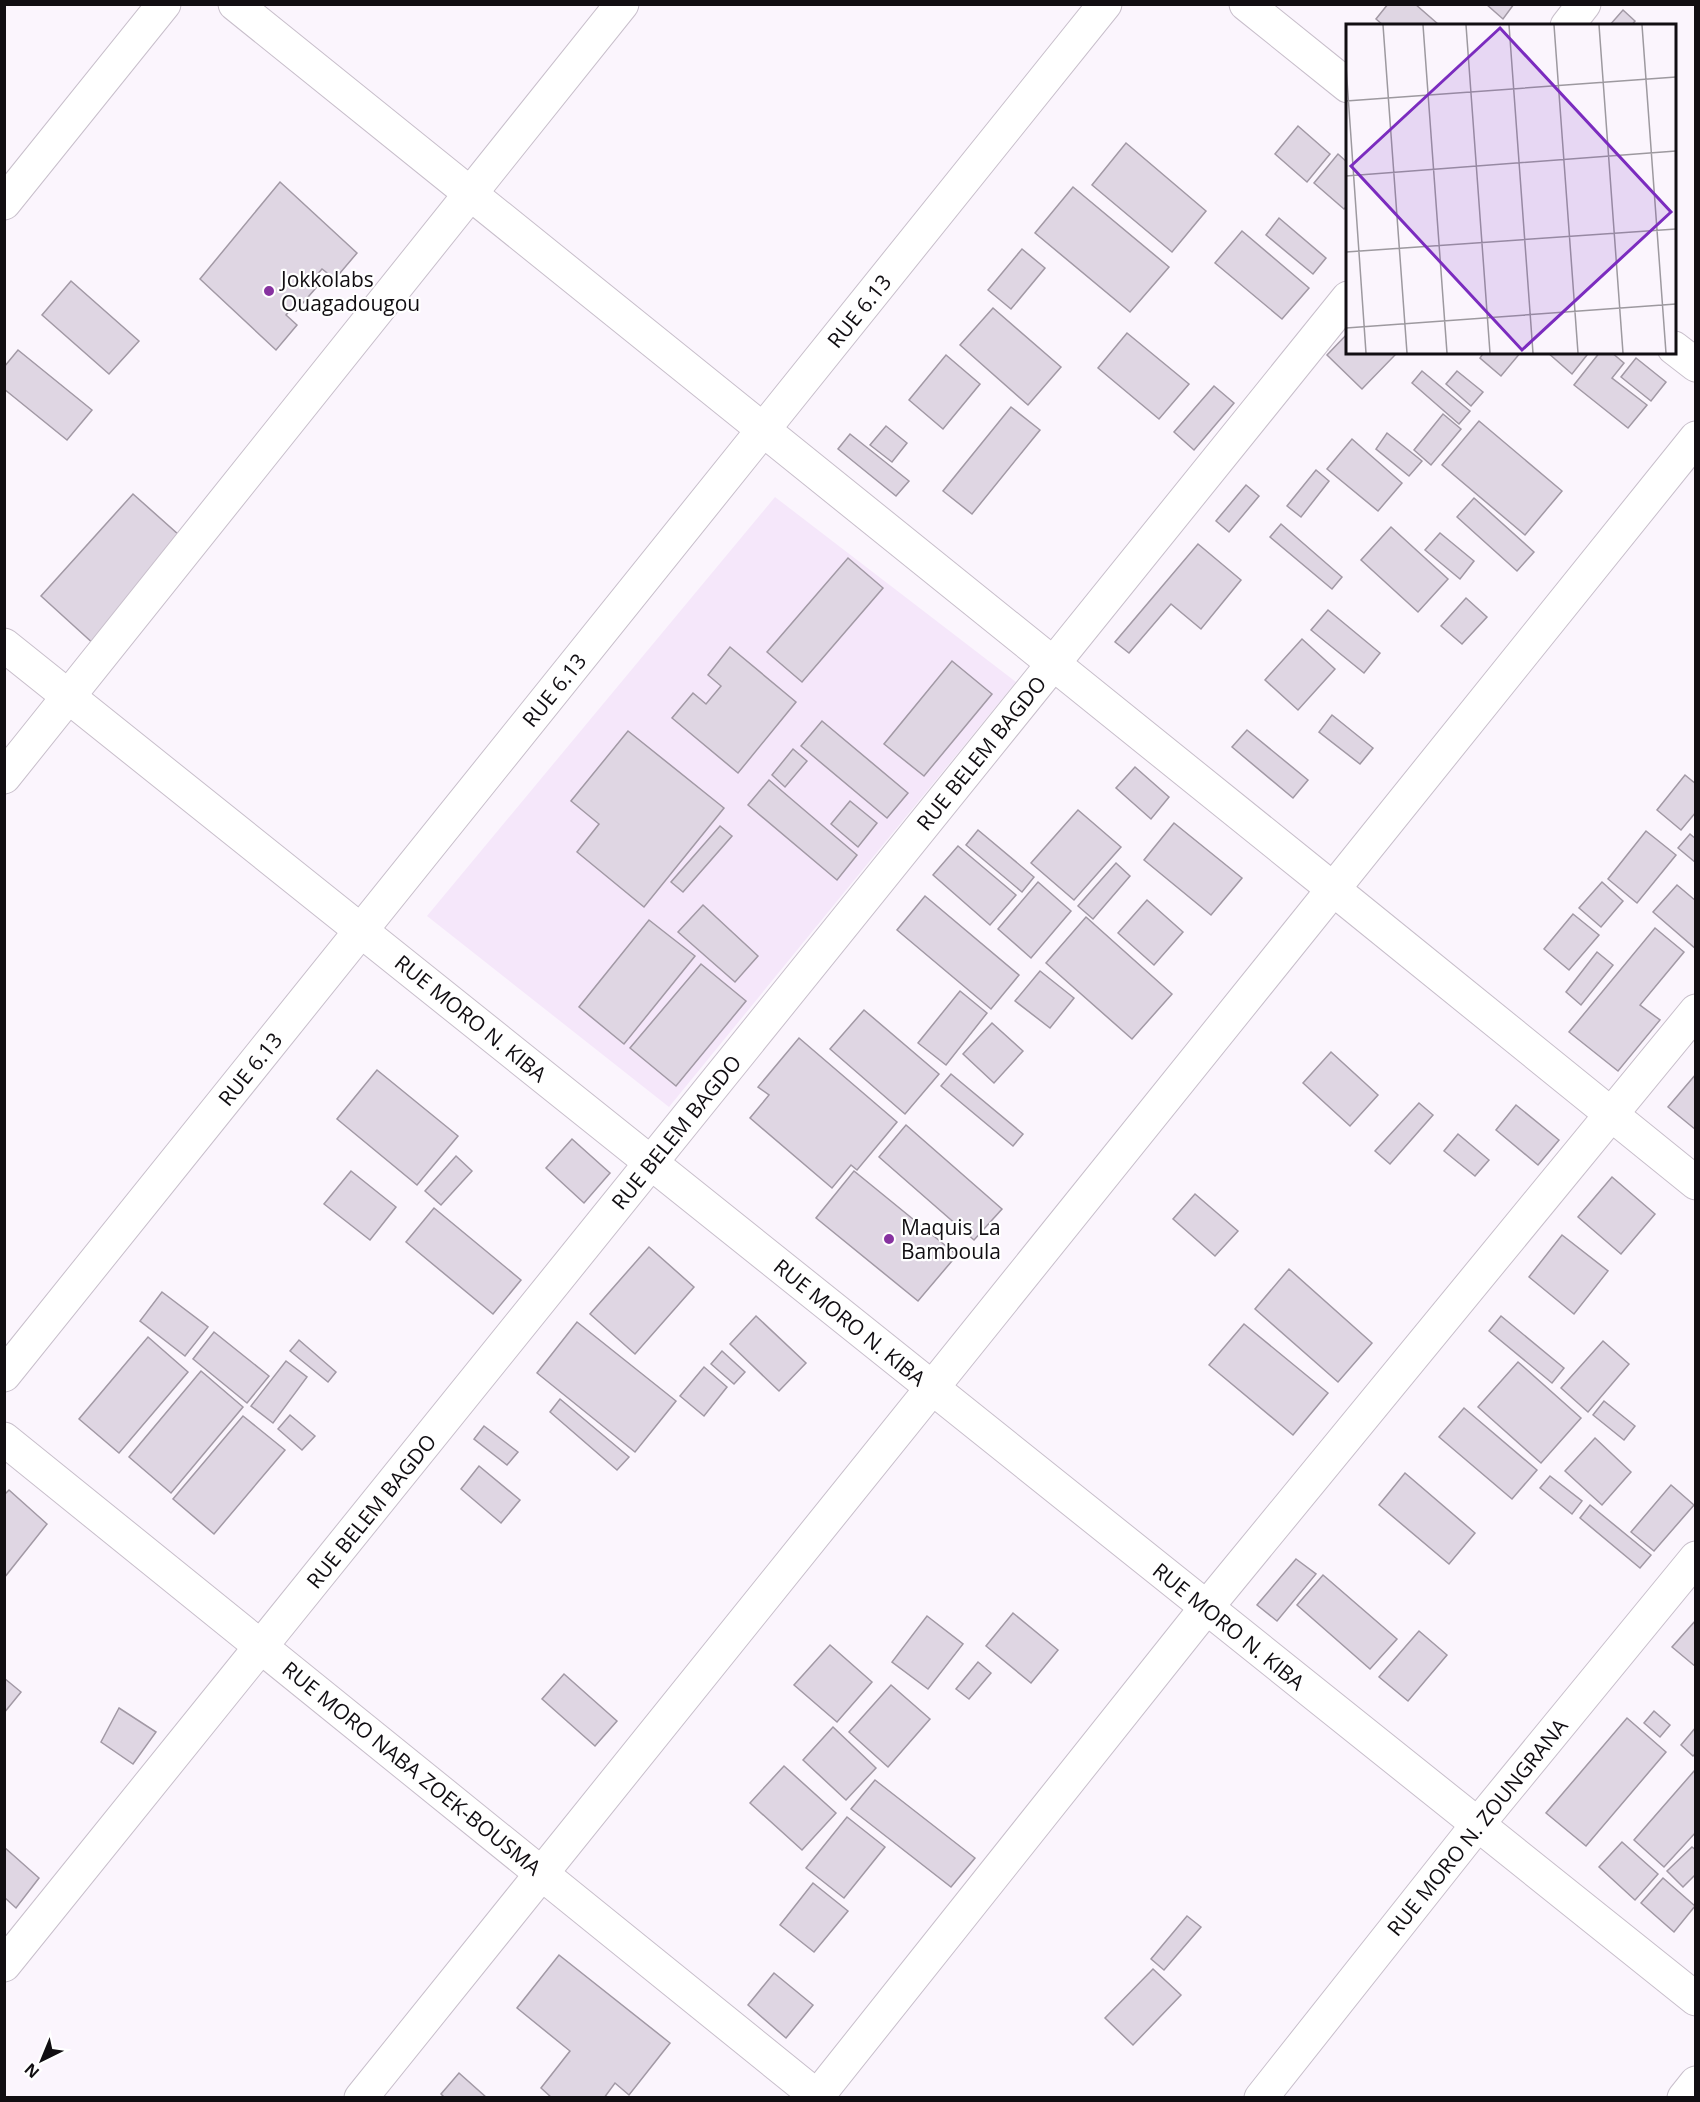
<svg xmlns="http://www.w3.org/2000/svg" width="1700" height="2102" viewBox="0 0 1700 2102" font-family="'Open Sans',sans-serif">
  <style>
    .built { fill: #f5e7fa }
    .building { fill: #dfd6e3; stroke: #a299a5; stroke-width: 1.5 }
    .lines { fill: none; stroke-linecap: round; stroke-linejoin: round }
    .minor-casing { stroke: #c8bfcb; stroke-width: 35 }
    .minor { stroke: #fff; stroke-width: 33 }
    .poi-dot { fill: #8732a0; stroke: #fff; stroke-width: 2 }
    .labels { text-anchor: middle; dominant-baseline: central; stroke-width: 4.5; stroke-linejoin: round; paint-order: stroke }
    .poi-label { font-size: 21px; fill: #110e12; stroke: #fff; text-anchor: start }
    .street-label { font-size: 21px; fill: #110e12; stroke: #fff }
    .inset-road { fill: none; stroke: #9d999f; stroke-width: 1.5 }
    .view { fill: #7b2cbf; fill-opacity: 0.15; stroke: #7b2cbf; stroke-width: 3 }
    .inset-edge { fill: none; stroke: #110e12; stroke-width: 3 }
  </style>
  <rect width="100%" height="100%" fill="#fbf5fd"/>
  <!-- built -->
  <polygon class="built" points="775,497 1016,682 669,1107 427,916"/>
  <!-- building -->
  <g class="building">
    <polygon points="1388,4 1415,4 1438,24 1384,26 1376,19"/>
    <polygon points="1486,4 1514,4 1503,19"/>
    <polygon points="1623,10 1635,21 1631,26 1609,26"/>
    <polygon points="1298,126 1330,154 1307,182 1275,154"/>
    <polygon points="1126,143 1206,211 1172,252 1092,185"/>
    <polygon points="1338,154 1348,163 1348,205 1344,209 1314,183"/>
    <polygon points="280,182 357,253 335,279 322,269 315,277 321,282 296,311 292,308 286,315 297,325 276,350 200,279"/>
    <polygon points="1073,187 1169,267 1130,312 1035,233"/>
    <polygon points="1279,218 1326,258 1313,274 1266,235"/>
    <polygon points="1242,231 1309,288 1282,319 1215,263"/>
    <polygon points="1022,249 1045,268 1011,309 988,290"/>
    <polygon points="71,281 139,341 109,374 42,315"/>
    <polygon points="993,308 1061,367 1028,405 960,345"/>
    <polygon points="1127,333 1189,384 1159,419 1098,368"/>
    <polygon points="1348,333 1348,352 1393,352 1395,355 1362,389 1327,355"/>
    <polygon points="18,350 92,410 67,440 4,389 4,367"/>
    <polygon points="1484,352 1521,352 1501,376 1480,358"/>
    <polygon points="1547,352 1584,352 1587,355 1572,374"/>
    <polygon points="1600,352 1611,352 1624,363 1612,378 1647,405 1628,428 1574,385"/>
    <polygon points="946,355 980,384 943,429 909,400"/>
    <polygon points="1636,358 1666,382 1651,401 1621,377"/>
    <polygon points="1422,371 1470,411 1459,424 1412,383"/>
    <polygon points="1457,371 1483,392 1471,406 1446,384"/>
    <polygon points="1214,386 1234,403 1194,450 1174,432"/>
    <polygon points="1011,407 1040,430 972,514 943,491"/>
    <polygon points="1443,414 1461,429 1431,465 1414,450"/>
    <polygon points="1479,421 1562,491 1525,535 1442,465"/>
    <polygon points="886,426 907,443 892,462 870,445"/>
    <polygon points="1387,433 1422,461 1409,476 1376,449"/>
    <polygon points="850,434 909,481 896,496 838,449"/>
    <polygon points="1352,439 1402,483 1378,511 1327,469"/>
    <polygon points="1316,470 1329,481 1301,517 1287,506"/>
    <polygon points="1246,485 1259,496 1229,532 1216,521"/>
    <polygon points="133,494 188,543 96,646 41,596"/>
    <polygon points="1474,498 1534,552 1517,571 1457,517"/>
    <polygon points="1281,524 1342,577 1332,589 1270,537"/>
    <polygon points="1391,527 1448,579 1418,612 1361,560"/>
    <polygon points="1440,533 1474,561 1460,579 1425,550"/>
    <polygon points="1198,544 1241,580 1201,629 1171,604 1129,653 1115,642"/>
    <polygon points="848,558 883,588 802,682 767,652"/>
    <polygon points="1466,598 1487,617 1462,644 1441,626"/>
    <polygon points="1328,610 1380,653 1364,673 1311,630"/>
    <polygon points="1302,639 1335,669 1298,710 1265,680"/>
    <polygon points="730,647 796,702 738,773 672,718 693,693 706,704 721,686 708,675"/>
    <polygon points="952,661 992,694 924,776 884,744"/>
    <polygon points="1332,715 1373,748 1360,764 1319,732"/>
    <polygon points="822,721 908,793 887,818 801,746"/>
    <polygon points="1247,730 1308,780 1293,798 1232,747"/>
    <polygon points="628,731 724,808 644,907 577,852 599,824 571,801"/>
    <polygon points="793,749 807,761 785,787 772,775"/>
    <polygon points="1135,767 1169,797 1151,819 1116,788"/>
    <polygon points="1685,775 1696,784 1696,812 1681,830 1657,810"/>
    <polygon points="769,780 857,855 837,880 748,805"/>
    <polygon points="850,801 877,823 858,847 831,824"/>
    <polygon points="1078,810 1121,847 1074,900 1031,863"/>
    <polygon points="1174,823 1242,878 1211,915 1144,860"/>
    <polygon points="720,826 732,836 683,892 671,882"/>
    <polygon points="978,830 1034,877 1022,892 966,845"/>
    <polygon points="1646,831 1676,855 1637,903 1608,879"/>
    <polygon points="1690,834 1696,839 1696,863 1678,848"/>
    <polygon points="958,846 1016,895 990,925 933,875"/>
    <polygon points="1116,863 1130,876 1093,919 1078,906"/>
    <polygon points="1038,882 1071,911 1031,958 998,929"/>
    <polygon points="1602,882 1623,901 1601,927 1579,908"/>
    <polygon points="1677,885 1696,901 1696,949 1653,912"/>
    <polygon points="925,896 1019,975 991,1009 897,930"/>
    <polygon points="1147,900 1183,932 1154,965 1118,933"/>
    <polygon points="703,905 758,956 735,982 678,932"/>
    <polygon points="1573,914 1599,935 1569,970 1544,949"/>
    <polygon points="1086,917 1172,994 1132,1039 1046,963"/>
    <polygon points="649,920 695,956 624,1044 579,1007"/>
    <polygon points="1655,928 1684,952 1640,1005 1660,1020 1618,1071 1569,1032"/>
    <polygon points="1597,952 1613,965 1581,1005 1566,992"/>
    <polygon points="701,964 746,1001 676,1086 630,1048"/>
    <polygon points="1040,971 1074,998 1050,1028 1015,1001"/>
    <polygon points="960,991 987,1013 946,1065 918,1043"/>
    <polygon points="864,1010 939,1074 905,1114 830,1049"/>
    <polygon points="992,1023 1023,1051 994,1083 963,1054"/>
    <polygon points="799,1038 897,1122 857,1170 851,1165 832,1188 750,1118 769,1095 758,1087"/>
    <polygon points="1331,1052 1378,1095 1350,1126 1303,1083"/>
    <polygon points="377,1070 458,1136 417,1185 337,1119"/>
    <polygon points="951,1074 1023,1134 1013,1146 941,1086"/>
    <polygon points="1696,1074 1696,1130 1668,1107"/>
    <polygon points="1419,1103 1433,1115 1390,1164 1375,1151"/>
    <polygon points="1516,1105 1559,1140 1538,1165 1496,1130"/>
    <polygon points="906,1125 1002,1209 974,1240 879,1157"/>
    <polygon points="1458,1134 1489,1160 1475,1176 1444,1151"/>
    <polygon points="572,1139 610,1173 584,1203 546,1168"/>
    <polygon points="456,1156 472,1171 441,1205 425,1191"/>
    <polygon points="351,1171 396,1207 370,1240 324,1204"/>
    <polygon points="854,1171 957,1255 918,1301 816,1218"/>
    <polygon points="1612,1177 1655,1214 1621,1254 1578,1217"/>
    <polygon points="1195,1194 1238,1231 1215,1256 1173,1219"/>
    <polygon points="434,1208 521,1280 493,1314 406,1242"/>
    <polygon points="1562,1235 1608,1271 1574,1314 1529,1277"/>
    <polygon points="649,1247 694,1287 635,1354 590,1314"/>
    <polygon points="1289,1269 1372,1343 1338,1382 1255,1309"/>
    <polygon points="162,1292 208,1327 185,1356 140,1321"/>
    <polygon points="756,1316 806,1363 779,1391 730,1344"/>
    <polygon points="1501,1316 1564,1368 1552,1383 1489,1331"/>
    <polygon points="577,1322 676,1401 635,1452 537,1373"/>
    <polygon points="1244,1324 1328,1393 1293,1435 1209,1365"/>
    <polygon points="214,1332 269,1376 247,1403 193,1359"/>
    <polygon points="148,1337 188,1372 119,1453 79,1419"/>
    <polygon points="299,1340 336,1372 328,1382 290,1351"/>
    <polygon points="1603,1341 1629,1364 1588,1412 1561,1388"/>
    <polygon points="722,1351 745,1372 734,1384 711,1364"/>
    <polygon points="286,1361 307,1377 273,1423 251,1406"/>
    <polygon points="1518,1362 1581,1418 1541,1463 1478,1407"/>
    <polygon points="704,1367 727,1387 704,1416 680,1396"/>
    <polygon points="201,1371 243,1407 171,1493 129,1457"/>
    <polygon points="560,1399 629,1457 617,1470 550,1412"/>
    <polygon points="1604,1401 1635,1426 1624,1440 1593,1415"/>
    <polygon points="1464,1408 1537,1470 1512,1499 1439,1437"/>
    <polygon points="290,1415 315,1436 302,1450 278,1429"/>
    <polygon points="243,1416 285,1450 214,1534 173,1499"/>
    <polygon points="484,1426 518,1452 507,1465 474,1439"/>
    <polygon points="1595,1438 1631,1472 1602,1505 1565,1471"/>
    <polygon points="479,1466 520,1500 501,1523 461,1489"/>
    <polygon points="1405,1473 1475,1533 1449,1564 1379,1505"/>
    <polygon points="1550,1476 1582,1501 1572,1514 1540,1488"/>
    <polygon points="1671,1485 1694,1505 1654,1551 1631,1532"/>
    <polygon points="9,1490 47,1524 4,1578 4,1495"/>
    <polygon points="1590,1505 1651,1555 1640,1568 1580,1518"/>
    <polygon points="1296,1559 1316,1574 1277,1621 1257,1605"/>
    <polygon points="1323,1575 1397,1639 1370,1669 1297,1605"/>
    <polygon points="1013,1613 1058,1650 1031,1683 986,1646"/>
    <polygon points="927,1616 963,1644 928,1689 892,1662"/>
    <polygon points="1696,1620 1696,1667 1672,1647"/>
    <polygon points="1419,1631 1447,1655 1408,1701 1379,1677"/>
    <polygon points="830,1645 872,1682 837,1722 794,1685"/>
    <polygon points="978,1662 991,1673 969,1699 956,1689"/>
    <polygon points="564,1674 617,1721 595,1746 542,1699"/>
    <polygon points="4,1678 21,1692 4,1713"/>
    <polygon points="891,1685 930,1719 888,1767 849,1732"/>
    <polygon points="119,1708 156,1732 133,1764 101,1742"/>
    <polygon points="1654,1711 1670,1725 1660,1737 1644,1723"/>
    <polygon points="1627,1718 1666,1752 1586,1846 1546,1813"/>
    <polygon points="833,1727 876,1768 846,1800 803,1760"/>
    <polygon points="1696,1727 1696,1753 1693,1756 1681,1745"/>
    <polygon points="784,1766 836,1813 802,1850 750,1803"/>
    <polygon points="1695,1770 1696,1832 1664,1867 1634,1840"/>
    <polygon points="875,1780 975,1858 951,1887 851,1809"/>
    <polygon points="847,1817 885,1847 844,1898 806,1868"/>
    <polygon points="1622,1842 1658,1874 1635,1900 1599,1867"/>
    <polygon points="4,1847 39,1878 16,1908 4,1897"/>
    <polygon points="1692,1847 1696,1850 1696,1874 1683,1887 1667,1871"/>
    <polygon points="1663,1878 1695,1906 1674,1932 1641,1903"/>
    <polygon points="813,1883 848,1911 814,1952 780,1925"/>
    <polygon points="1187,1916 1201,1927 1164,1970 1151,1959"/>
    <polygon points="559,1955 670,2043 629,2095 615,2083 604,2098 552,2098 541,2088 570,2051 517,2008"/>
    <polygon points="1153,1969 1181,1995 1133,2045 1105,2018"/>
    <polygon points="774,1973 813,2005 786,2038 748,2005"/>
    <polygon points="459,2073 487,2098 445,2098 441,2094"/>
  </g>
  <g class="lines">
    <defs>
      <g id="minor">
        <polyline points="235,4 1333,889 1696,1183"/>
        <polyline points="1246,4 1348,86"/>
        <polyline points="1567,26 1584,4"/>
        <polyline points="4,203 164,4"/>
        <polyline points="1674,348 1696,365"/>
        <polyline points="4,645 1696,1999"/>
        <polyline points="4,777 622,4"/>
        <polyline points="4,1375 1105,4"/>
        <polyline points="4,1439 819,2098"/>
        <polyline points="4,1965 1348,298"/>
        <polyline points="361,2098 1696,438"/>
        <polyline points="816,2098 1206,1608 1696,1011"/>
        <polyline points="1261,2098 1478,1824 1696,1558"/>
        <polyline points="1684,2098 1696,2083"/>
      </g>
    </defs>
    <!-- minor casing -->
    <use href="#minor" class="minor-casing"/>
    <!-- minor -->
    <use href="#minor" class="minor"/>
  </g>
  <!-- markers -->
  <g class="poi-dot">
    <circle cx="269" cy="291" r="6"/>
    <circle cx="889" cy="1239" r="6"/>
  </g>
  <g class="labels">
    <!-- poi labels -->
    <g class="poi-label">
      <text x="281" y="279">Jokkolabs<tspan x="281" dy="24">Ouagadougou</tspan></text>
      <text x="901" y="1227">Maquis La<tspan x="901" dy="24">Bamboula</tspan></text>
    </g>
    <!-- street labels -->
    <g class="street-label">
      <text transform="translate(859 311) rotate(-51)">RUE 6.13</text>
      <text transform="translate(554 690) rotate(-51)">RUE 6.13</text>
      <text transform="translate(981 753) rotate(-51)">RUE BELEM BAGDO</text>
      <text transform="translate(471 1018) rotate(39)">RUE MORO N. KIBA</text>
      <text transform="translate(250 1069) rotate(-51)">RUE 6.13</text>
      <text transform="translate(676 1132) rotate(-51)">RUE BELEM BAGDO</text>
      <text transform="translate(850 1322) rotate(39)">RUE MORO N. KIBA</text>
      <text transform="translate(371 1511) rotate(-51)">RUE BELEM BAGDO</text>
      <text transform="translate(1229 1626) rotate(39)">RUE MORO N. KIBA</text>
      <text transform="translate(412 1768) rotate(39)">RUE MORO NABA ZOEK-BOUSMA</text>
      <text transform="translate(1477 1827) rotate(-51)">RUE MORO N. ZOUNGRANA</text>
    </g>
  </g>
  <!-- overview -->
  <g transform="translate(1346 24)">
    <rect width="330" height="330" fill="#fbf5fd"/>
    <path class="inset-road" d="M37,1L61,329M77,1L101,329M120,1L144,329M163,1L187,329M208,1L232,329M253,1L277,329M296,1L320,329M0,42L20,329M0,77L330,53M0,152L330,127M0,228L330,205M0,304L330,280"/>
    <path class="view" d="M154,4L325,188L176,326L5,142Z"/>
    <rect width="330" height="330" class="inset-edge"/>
  </g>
  <!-- border -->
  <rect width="1700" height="2102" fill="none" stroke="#110e12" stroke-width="12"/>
  <!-- north arrow -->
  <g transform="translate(42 2060) rotate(223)" stroke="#ffffff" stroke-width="4.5" paint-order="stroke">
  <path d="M0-4.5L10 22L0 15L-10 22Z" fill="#110e12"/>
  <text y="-9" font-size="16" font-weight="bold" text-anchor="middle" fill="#110e12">N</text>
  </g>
</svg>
